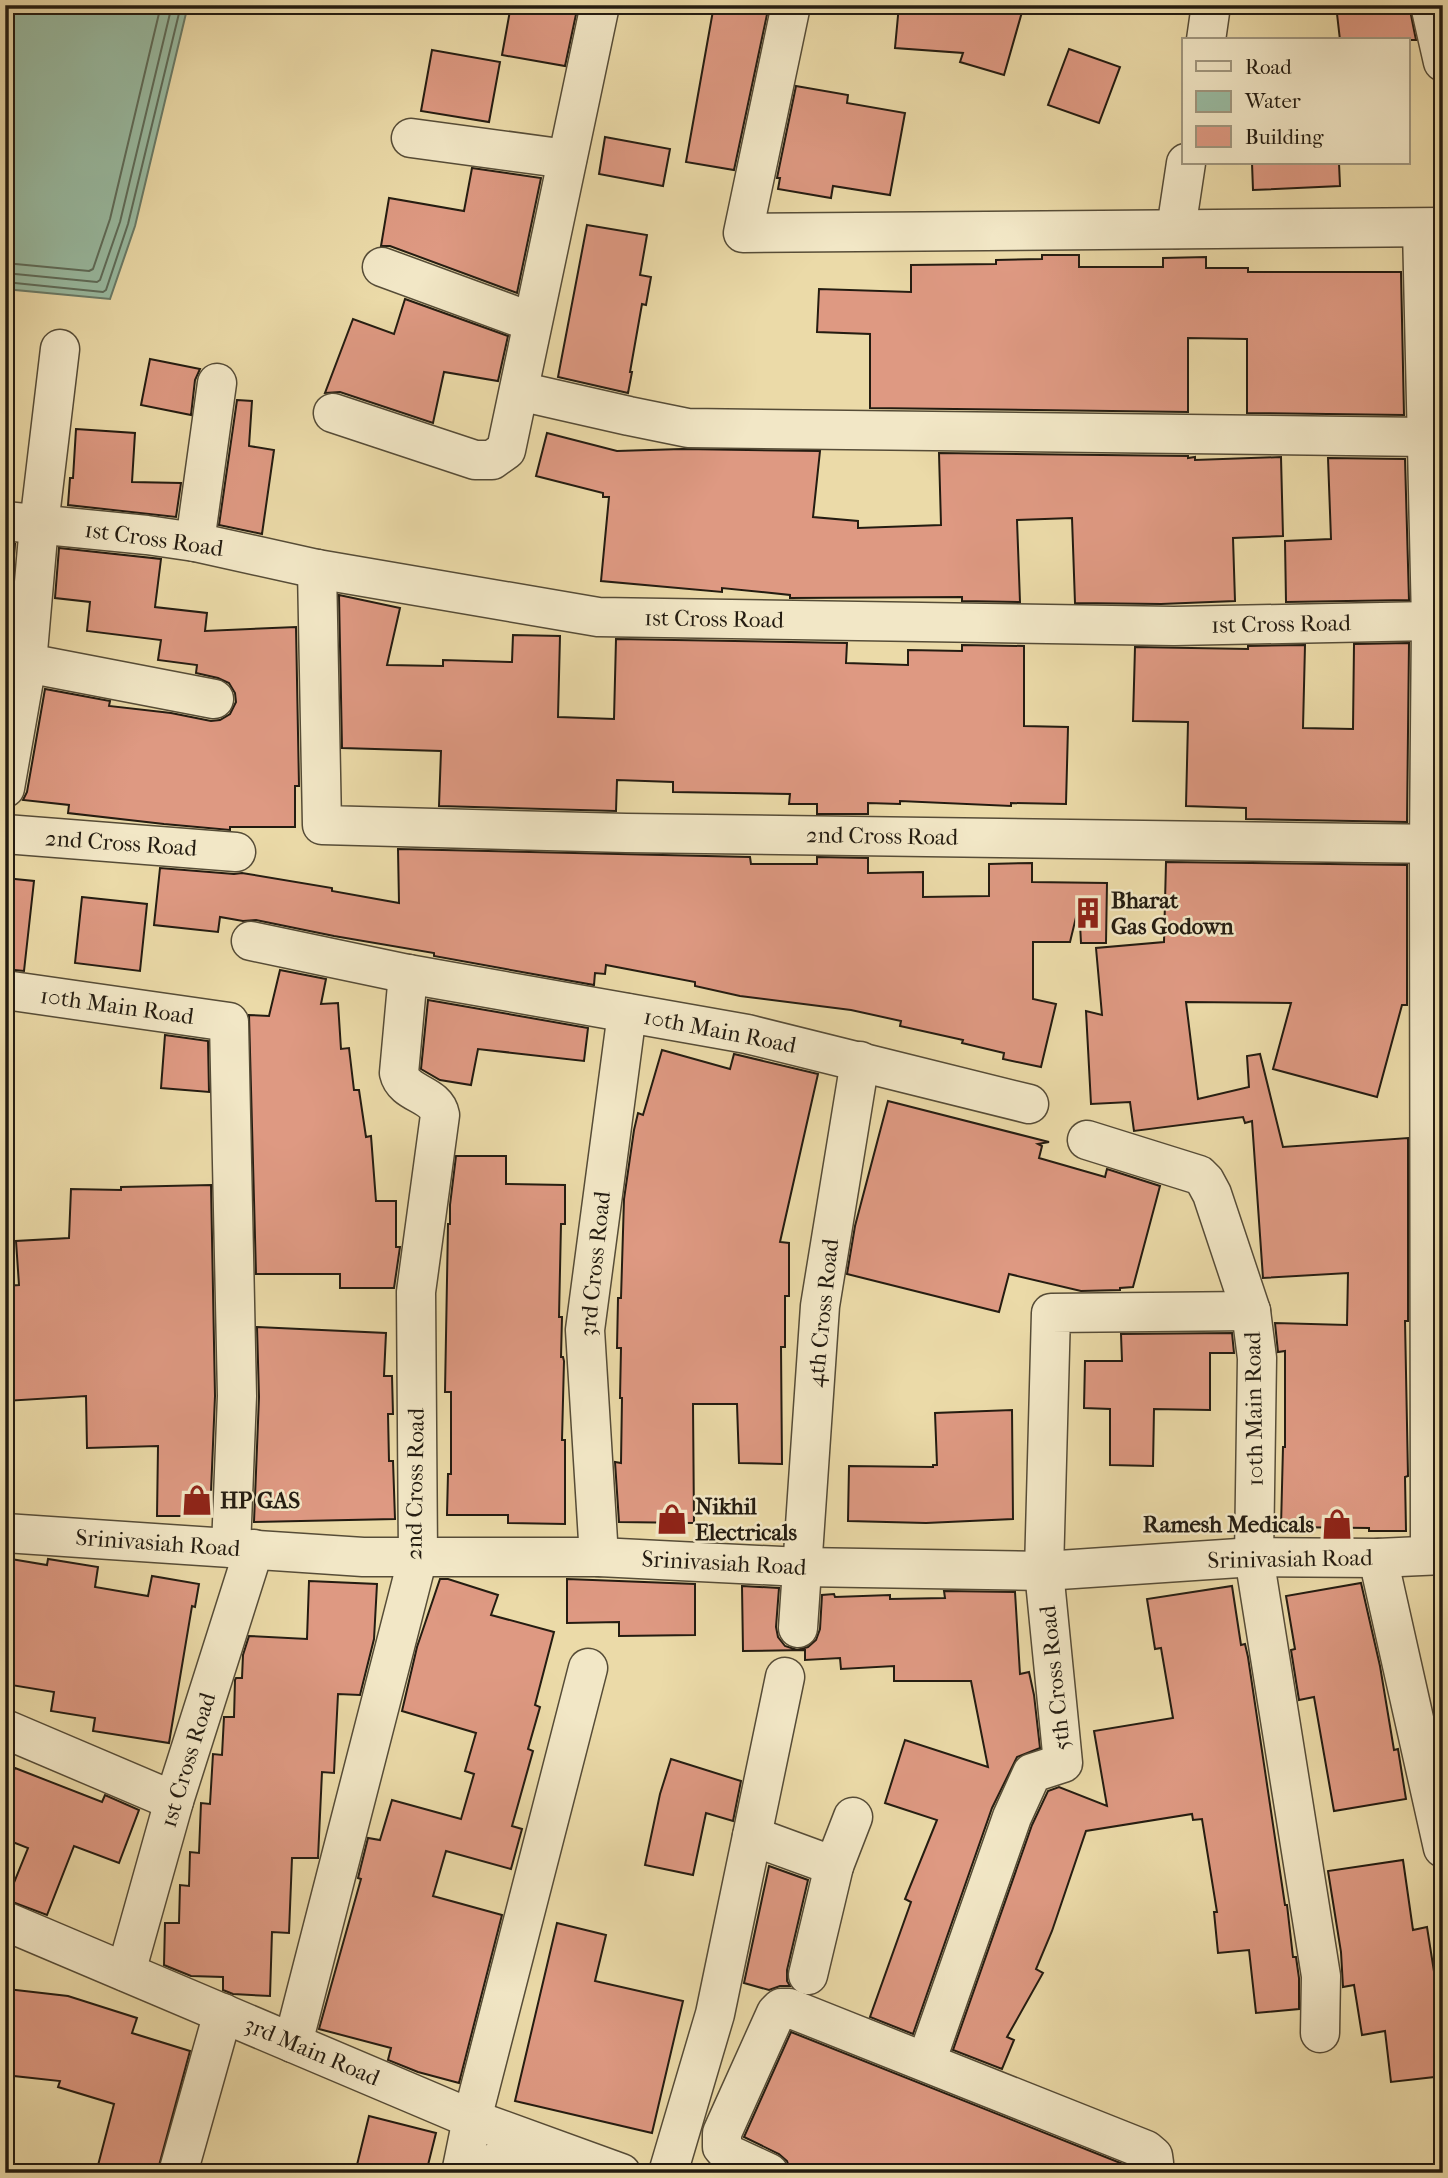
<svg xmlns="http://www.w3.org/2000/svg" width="1448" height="2178" viewBox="0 0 1448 2178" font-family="'IM FELL French Canon',serif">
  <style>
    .water { fill: #99bba2; stroke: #6a7b68; stroke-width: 2 }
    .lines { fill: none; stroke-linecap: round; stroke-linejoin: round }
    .shore { stroke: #5e6c5a; stroke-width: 2 }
    .building { fill: #de9982; stroke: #241c11; stroke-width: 2 }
    .minor-casing { stroke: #564c37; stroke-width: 41 }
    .minor { stroke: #f2e7c6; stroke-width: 38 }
    .labels { text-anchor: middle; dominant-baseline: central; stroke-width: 5; stroke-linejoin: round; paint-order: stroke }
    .street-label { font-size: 23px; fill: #241c11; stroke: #f2e7c6 }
    .poi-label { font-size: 23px; font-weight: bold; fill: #241c11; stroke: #f2e7c6; text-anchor: start }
  </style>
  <rect width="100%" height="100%" fill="#ebdaa8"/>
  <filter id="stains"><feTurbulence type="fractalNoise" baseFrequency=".00286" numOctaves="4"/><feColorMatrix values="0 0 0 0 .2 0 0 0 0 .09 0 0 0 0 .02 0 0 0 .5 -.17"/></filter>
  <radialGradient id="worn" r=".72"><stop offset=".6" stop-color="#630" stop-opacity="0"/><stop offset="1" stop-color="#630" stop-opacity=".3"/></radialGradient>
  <!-- water -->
  <polygon class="water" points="5,5 188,5 135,226 110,299 5,289"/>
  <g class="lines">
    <!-- shore -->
    <g class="shore">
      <polyline points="5,263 89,271 93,269 110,219 161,5"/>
      <polyline points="5,273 97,282 100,280 120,222 172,5"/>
      <polyline points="5,282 103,292 106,290 128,224 181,5"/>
    </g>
  </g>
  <!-- building -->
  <g class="building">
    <polygon points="511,5 578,5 565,66 502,55"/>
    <polygon points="714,5 769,5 734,170 686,162"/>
    <polygon points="899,5 1024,5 1004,75 960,62 963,53 895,48"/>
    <polygon points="1336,5 1409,5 1416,40 1340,40"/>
    <polygon points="1069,49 1120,67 1099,123 1048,105"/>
    <polygon points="432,50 500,62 489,122 421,111"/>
    <polygon points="796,86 848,95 847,103 905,113 890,195 833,186 831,198 778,189 780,178 777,178"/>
    <polygon points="605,137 670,149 663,186 599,174"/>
    <polygon points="1252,163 1339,163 1340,186 1253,190"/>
    <polygon points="472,168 541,178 517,293 390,246 381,246 389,198 464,211"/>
    <polygon points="587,225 647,235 640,275 651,277 646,305 642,304 630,372 632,372 628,393 558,377"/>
    <polygon points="1042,255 1079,255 1079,267 1163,267 1163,258 1206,257 1206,268 1248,268 1248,272 1401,272 1404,415 1247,413 1247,339 1188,338 1188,412 870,408 870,334 817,332 819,289 911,292 911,265 996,264 996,260 1042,259"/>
    <polygon points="405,299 508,336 498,381 444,372 433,423 340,392 325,393 353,319 394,334"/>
    <polygon points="150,359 200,369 195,380 191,415 141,405"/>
    <polygon points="237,400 252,401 249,446 274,450 262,534 219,525"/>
    <polygon points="76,429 135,433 132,482 181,483 176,517 68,505 70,478 73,478"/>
    <polygon points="547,433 617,451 682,449 820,451 813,517 858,521 858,528 941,525 939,453 1188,456 1188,458 1195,457 1195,460 1281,457 1283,536 1233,538 1235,601 1161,604 1075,603 1072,518 1017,520 1020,602 962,601 962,597 790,598 790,595 722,588 722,592 601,581 609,497 603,497 603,493 536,476"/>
    <polygon points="1328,458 1405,459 1409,600 1286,602 1285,541 1331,539"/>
    <polygon points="5,543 15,544 11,592 5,592"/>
    <polygon points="59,548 161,559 155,607 207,613 205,631 296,627 299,786 295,786 295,827 230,827 230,830 164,824 68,813 69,805 23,800 27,792 45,689 110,701 109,706 171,713 211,721 220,720 230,714 236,702 235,693 229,683 218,678 196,673 197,665 158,660 161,640 87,631 90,602 55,598"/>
    <polygon points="339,595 400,608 387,665 443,666 443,660 512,662 513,635 560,636 558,717 614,719 616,639 847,643 846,663 908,665 908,650 962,651 962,645 1024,646 1024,726 1068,727 1066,804 1011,803 1011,806 900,801 900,804 868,803 868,814 817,814 817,804 789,804 790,794 673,792 673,782 617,780 616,811 439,806 441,751 342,748"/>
    <polygon points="1409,643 1407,822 1246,819 1246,808 1186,806 1188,722 1133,721 1135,647 1248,649 1248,646 1305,645 1303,728 1353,729 1354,644"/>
    <polygon points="398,849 750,857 751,864 817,864 817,857 868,858 868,873 923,872 923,897 989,896 989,864 1032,863 1032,882 1107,883 1106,943 1081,943 1079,905 1070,942 1033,942 1033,999 1056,1004 1041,1067 1003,1059 1004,1053 962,1043 963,1040 900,1026 901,1021 851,1010 740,996 695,986 695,982 606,965 605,974 595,973 594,985 434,956 434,953 334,936 256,920 243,921 220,917 218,932 154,925 160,868 234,874 242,873 332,888 332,891 399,903"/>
    <polygon points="1166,862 1407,865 1407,1005 1402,1005 1377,1097 1273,1069 1291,1003 1186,1002 1198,1099 1249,1087 1247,1056 1260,1054 1283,1147 1408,1138 1408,1321 1405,1321 1408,1476 1405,1477 1406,1531 1369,1531 1369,1528 1281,1527 1283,1447 1285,1447 1285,1351 1278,1352 1275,1323 1347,1325 1348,1273 1263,1278 1252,1121 1245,1123 1243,1117 1134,1131 1130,1102 1091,1104 1086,1011 1102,1015 1096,948 1164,942"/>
    <polygon points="5,878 34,881 24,971 5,969"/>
    <polygon points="82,897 147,904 140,971 75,963"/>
    <polygon points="280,970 326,979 321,1004 338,1003 341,1049 349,1048 354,1090 359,1090 366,1137 371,1136 376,1201 396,1201 396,1247 400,1247 394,1288 340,1288 340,1274 256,1274 249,1015 269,1016"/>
    <polygon points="428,1000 588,1028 584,1061 478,1049 471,1085 440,1080 421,1069"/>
    <polygon points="165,1035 208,1041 209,1092 161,1088"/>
    <polygon points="662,1050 730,1069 734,1054 818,1074 780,1242 789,1243 789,1296 785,1296 785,1347 781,1347 782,1464 739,1463 737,1404 693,1404 694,1523 619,1522 615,1462 621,1463 622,1398 620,1398 621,1348 617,1348 618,1298 621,1298 624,1199 634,1130 638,1113 643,1115"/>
    <polygon points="888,1101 1049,1142 1038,1144 1042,1146 1039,1158 1105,1177 1107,1169 1160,1186 1133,1287 1120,1288 1120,1290 1081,1291 1009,1274 999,1312 847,1274 855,1226"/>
    <polygon points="456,1156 506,1156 506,1184 565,1185 565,1224 561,1224 559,1317 562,1317 561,1357 563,1357 564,1361 562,1440 565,1440 565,1524 508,1523 508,1515 447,1515 448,1474 451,1474 451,1392 445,1392 448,1224 450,1224 450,1205"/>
    <polygon points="211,1185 215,1396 210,1516 157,1516 158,1446 87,1448 86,1396 5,1401 5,1373 7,1373 5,1286 19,1285 16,1241 69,1238 71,1189 121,1190 121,1187"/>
    <polygon points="257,1327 386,1333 384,1376 392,1376 393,1414 388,1414 389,1461 393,1461 395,1519 254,1522 259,1397"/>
    <polygon points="1232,1333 1234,1353 1210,1353 1210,1410 1154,1409 1153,1466 1110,1465 1110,1409 1084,1408 1085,1361 1122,1361 1121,1334"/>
    <polygon points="1012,1410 1013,1519 926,1523 848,1521 849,1466 933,1467 933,1465 937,1465 935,1413"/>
    <polygon points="5,1558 47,1565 48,1559 98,1567 95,1587 148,1596 152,1576 199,1584 195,1607 192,1606 169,1743 93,1731 95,1718 51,1711 54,1692 5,1684"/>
    <polygon points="440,1579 448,1579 498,1595 491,1615 554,1632 535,1705 540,1707 528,1749 533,1751 512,1826 522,1829 511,1869 446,1851 433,1896 502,1915 459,2083 418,2072 388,2060 391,2048 319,2029 361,1879 358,1878 368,1838 380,1840 392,1800 461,1819 474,1774 465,1771 476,1733 402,1711 417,1647"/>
    <polygon points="567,1579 695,1584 695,1635 619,1636 619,1622 567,1623"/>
    <polygon points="309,1581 377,1584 374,1639 360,1695 338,1694 334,1773 322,1772 318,1858 292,1858 289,1933 272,1932 270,1996 233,1994 223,1990 223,1977 191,1976 164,1965 165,1923 179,1923 180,1885 189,1886 190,1852 199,1853 201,1803 210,1804 213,1754 222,1755 224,1717 234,1717 235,1680 236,1678 242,1678 243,1655 249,1636 307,1639"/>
    <polygon points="1361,1583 1380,1666 1394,1750 1398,1749 1406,1799 1334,1811 1314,1697 1299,1700 1291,1650 1295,1649 1286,1596"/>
    <polygon points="742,1586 779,1588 776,1627 778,1637 785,1646 797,1650 808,1647 816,1640 820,1629 822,1595 834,1594 835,1597 890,1595 890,1599 945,1598 944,1591 1015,1592 1020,1674 1029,1672 1034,1695 1040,1748 1017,1757 992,1808 913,2034 870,2017 911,1902 905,1899 937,1820 885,1803 905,1740 988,1767 971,1681 894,1681 894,1666 841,1669 840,1658 805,1660 805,1650 743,1651"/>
    <polygon points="1232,1586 1241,1645 1245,1644 1248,1657 1285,1905 1287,1905 1293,1957 1296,1957 1299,1978 1299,2009 1256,2013 1249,1950 1218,1953 1214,1912 1217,1912 1202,1819 1193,1820 1192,1814 1086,1831 1052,1931 1036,1969 1043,1973 1007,2037 1014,2040 1002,2069 953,2050 1032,1825 1048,1791 1059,1787 1107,1806 1094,1731 1173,1718 1161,1648 1155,1649 1147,1599"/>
    <polygon points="671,1759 741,1781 733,1821 706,1813 693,1875 645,1865 660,1794"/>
    <polygon points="15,1768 102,1802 105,1795 139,1810 119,1863 74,1846 47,1915 7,1900 28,1848 5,1839 5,1793"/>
    <polygon points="1403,1860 1413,1930 1427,1927 1435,1978 1443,1977 1443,2076 1391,2082 1385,2031 1362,2035 1354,1985 1343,1987 1341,1952 1328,1871"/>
    <polygon points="769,1866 808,1880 787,1970 787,1981 790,1986 780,1986 769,1990 744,1983"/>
    <polygon points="557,1923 606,1935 595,1981 683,2001 652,2133 515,2101"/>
    <polygon points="7,1989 68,1996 137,2018 132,2033 190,2051 157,2173 96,2173 114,2104 58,2087 60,2081 5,2075 5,2005"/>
    <polygon points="791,2032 1128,2166 1129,2173 791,2173 787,2161 779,2154 744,2137"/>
    <polygon points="369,2116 436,2133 426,2173 355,2173"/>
  </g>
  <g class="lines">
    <defs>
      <g id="minor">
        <polyline points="791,5 743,233 1443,227"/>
        <polyline points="1430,5 1443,62"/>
        <polyline points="1206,40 1211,5"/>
        <polyline points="411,138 567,159"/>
        <polyline points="1422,228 1431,621 1429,844 1430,1555"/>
        <polyline points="1176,229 1186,163"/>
        <polyline points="382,267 532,322"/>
        <polyline points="519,391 629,416 688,428 1426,437"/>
        <polyline points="333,413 475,460 492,460 506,450 600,5"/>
        <polyline points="5,521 147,535 195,542 317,569 598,617 1174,626 1431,621"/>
        <polyline points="195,542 217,383"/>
        <polyline points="317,569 322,825 626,833 1443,844"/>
        <polyline points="5,662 27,663 214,699"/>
        <polyline points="5,788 27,663 39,525 60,349"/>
        <polyline points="5,834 236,852"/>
        <polyline points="251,941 408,974 747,1034 1029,1104"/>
        <polyline points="5,990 229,1022 237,1396 231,1548"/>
        <polyline points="1087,1140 1199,1175 1205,1181 1212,1194 1251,1311 1257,1358 1254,1557 1321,1976 1320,2033"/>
        <polyline points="5,1533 363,1557 599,1557 801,1567 1044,1571 1254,1557 1378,1558 1443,1555"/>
        <polyline points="599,1557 585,1330 627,1013"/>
        <polyline points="1378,1558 1443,1848"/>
        <polyline points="798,1628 820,1306 860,1061"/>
        <polyline points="5,1729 174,1801"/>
        <polyline points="752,1836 834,1866 853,1817"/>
        <polyline points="5,1921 472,2119 621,2173"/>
        <polyline points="126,1972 174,1801 254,1549"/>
        <polyline points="808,1975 834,1866"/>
        <path d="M293,2043L418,1557L416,1292L440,1115C436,1093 404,1095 399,1073L408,974"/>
        <polyline points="932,2045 1012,1817 1032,1773 1063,1763 1044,1571 1051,1313 1251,1311"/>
        <polyline points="178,2173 223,2013"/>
        <polyline points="461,2173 472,2119 588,1668"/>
        <path d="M485,2173C498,2147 530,2166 551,2173"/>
        <polyline points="668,2173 715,2014 785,1677"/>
        <polyline points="769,2173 728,2154 722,2147 722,2133 776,2013 781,2008 789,2008 1146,2150 1153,2156 1154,2163 1150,2173"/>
      </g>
    </defs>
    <!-- minor casing -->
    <use href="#minor" class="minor-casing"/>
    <!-- minor -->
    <use href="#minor" class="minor"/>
  </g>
  <!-- icons -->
  <defs>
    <symbol id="building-bare" viewBox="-9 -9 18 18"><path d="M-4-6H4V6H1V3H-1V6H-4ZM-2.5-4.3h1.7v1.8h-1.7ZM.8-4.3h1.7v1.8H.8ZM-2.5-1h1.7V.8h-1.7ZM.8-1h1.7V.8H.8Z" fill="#8f2418" stroke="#f2e7c6" stroke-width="2.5" paint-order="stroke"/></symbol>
    <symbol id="shop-bare" viewBox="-9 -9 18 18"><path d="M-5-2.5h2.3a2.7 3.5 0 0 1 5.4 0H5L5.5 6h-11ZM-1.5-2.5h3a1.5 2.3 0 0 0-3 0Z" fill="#8f2418" stroke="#f2e7c6" stroke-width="2.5" paint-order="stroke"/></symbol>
  </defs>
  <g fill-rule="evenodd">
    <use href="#building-bare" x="1066" y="891" width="44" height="44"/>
    <use href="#shop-bare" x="175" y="1478" width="44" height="44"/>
    <use href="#shop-bare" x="650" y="1497" width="44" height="44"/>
    <use href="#shop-bare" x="1315" y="1502" width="44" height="44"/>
  </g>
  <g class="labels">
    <!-- street labels -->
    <g class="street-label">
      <text transform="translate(154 539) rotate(8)">1st Cross Road</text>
      <text transform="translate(714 619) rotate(1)">1st Cross Road</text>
      <text transform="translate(1281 624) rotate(-1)">1st Cross Road</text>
      <text transform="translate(882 836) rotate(1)">2nd Cross Road</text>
      <text transform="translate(121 843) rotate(4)">2nd Cross Road</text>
      <text transform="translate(117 1006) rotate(8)">10th Main Road</text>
      <text transform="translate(720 1031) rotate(11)">10th Main Road</text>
      <text transform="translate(595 1264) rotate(-84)">3rd Cross Road</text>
      <text transform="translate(823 1313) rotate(-84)">4th Cross Road</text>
      <text transform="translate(1254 1409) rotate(-91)">10th Main Road</text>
      <text transform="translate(415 1484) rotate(-89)">2nd Cross Road</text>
      <text transform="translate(158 1543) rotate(4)">Srinivasiah Road</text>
      <text transform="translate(1290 1559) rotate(-1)">Srinivasiah Road</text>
      <text transform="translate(724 1563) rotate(3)">Srinivasiah Road</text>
      <text transform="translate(1055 1678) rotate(-96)">5th Cross Road</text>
      <text transform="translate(188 1760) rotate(-73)">1st Cross Road</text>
      <text transform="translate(312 2051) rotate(23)">3rd Main Road</text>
    </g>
    <!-- poi labels -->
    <g class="poi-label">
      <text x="1111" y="900">Bharat<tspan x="1111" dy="26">Gas Godown</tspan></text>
      <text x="220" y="1500">HP GAS</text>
      <text x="695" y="1506">Nikhil<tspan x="695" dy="26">Electricals</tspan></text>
      <text x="1314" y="1524" text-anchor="end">Ramesh Medicals</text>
    </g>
  </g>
  <!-- margin -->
  <rect width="1448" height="2178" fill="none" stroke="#ebdaa8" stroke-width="28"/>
  <rect x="7" y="7" width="1434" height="2164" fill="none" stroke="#241c11" stroke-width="3.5"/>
  <rect x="14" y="14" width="1420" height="2150" fill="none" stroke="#241c11" stroke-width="2"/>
  <!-- legend -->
  <rect x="1182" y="38" width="228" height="126" fill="#f2e7c6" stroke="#a0967e" stroke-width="2"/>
  <rect x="1196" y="61" width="35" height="10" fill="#f2e7c6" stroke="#a0967e" stroke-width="2"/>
  <text x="1245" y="74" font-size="21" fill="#241c11">Road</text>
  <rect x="1196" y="91" width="35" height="21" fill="#99bba2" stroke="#a0967e" stroke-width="2"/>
  <text x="1245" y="108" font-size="21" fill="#241c11">Water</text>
  <rect x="1196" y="126" width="35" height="21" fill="#de9982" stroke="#a0967e" stroke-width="2"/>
  <text x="1245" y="144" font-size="21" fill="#241c11">Building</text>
  <rect width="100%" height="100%" filter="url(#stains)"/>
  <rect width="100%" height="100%" fill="url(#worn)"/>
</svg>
